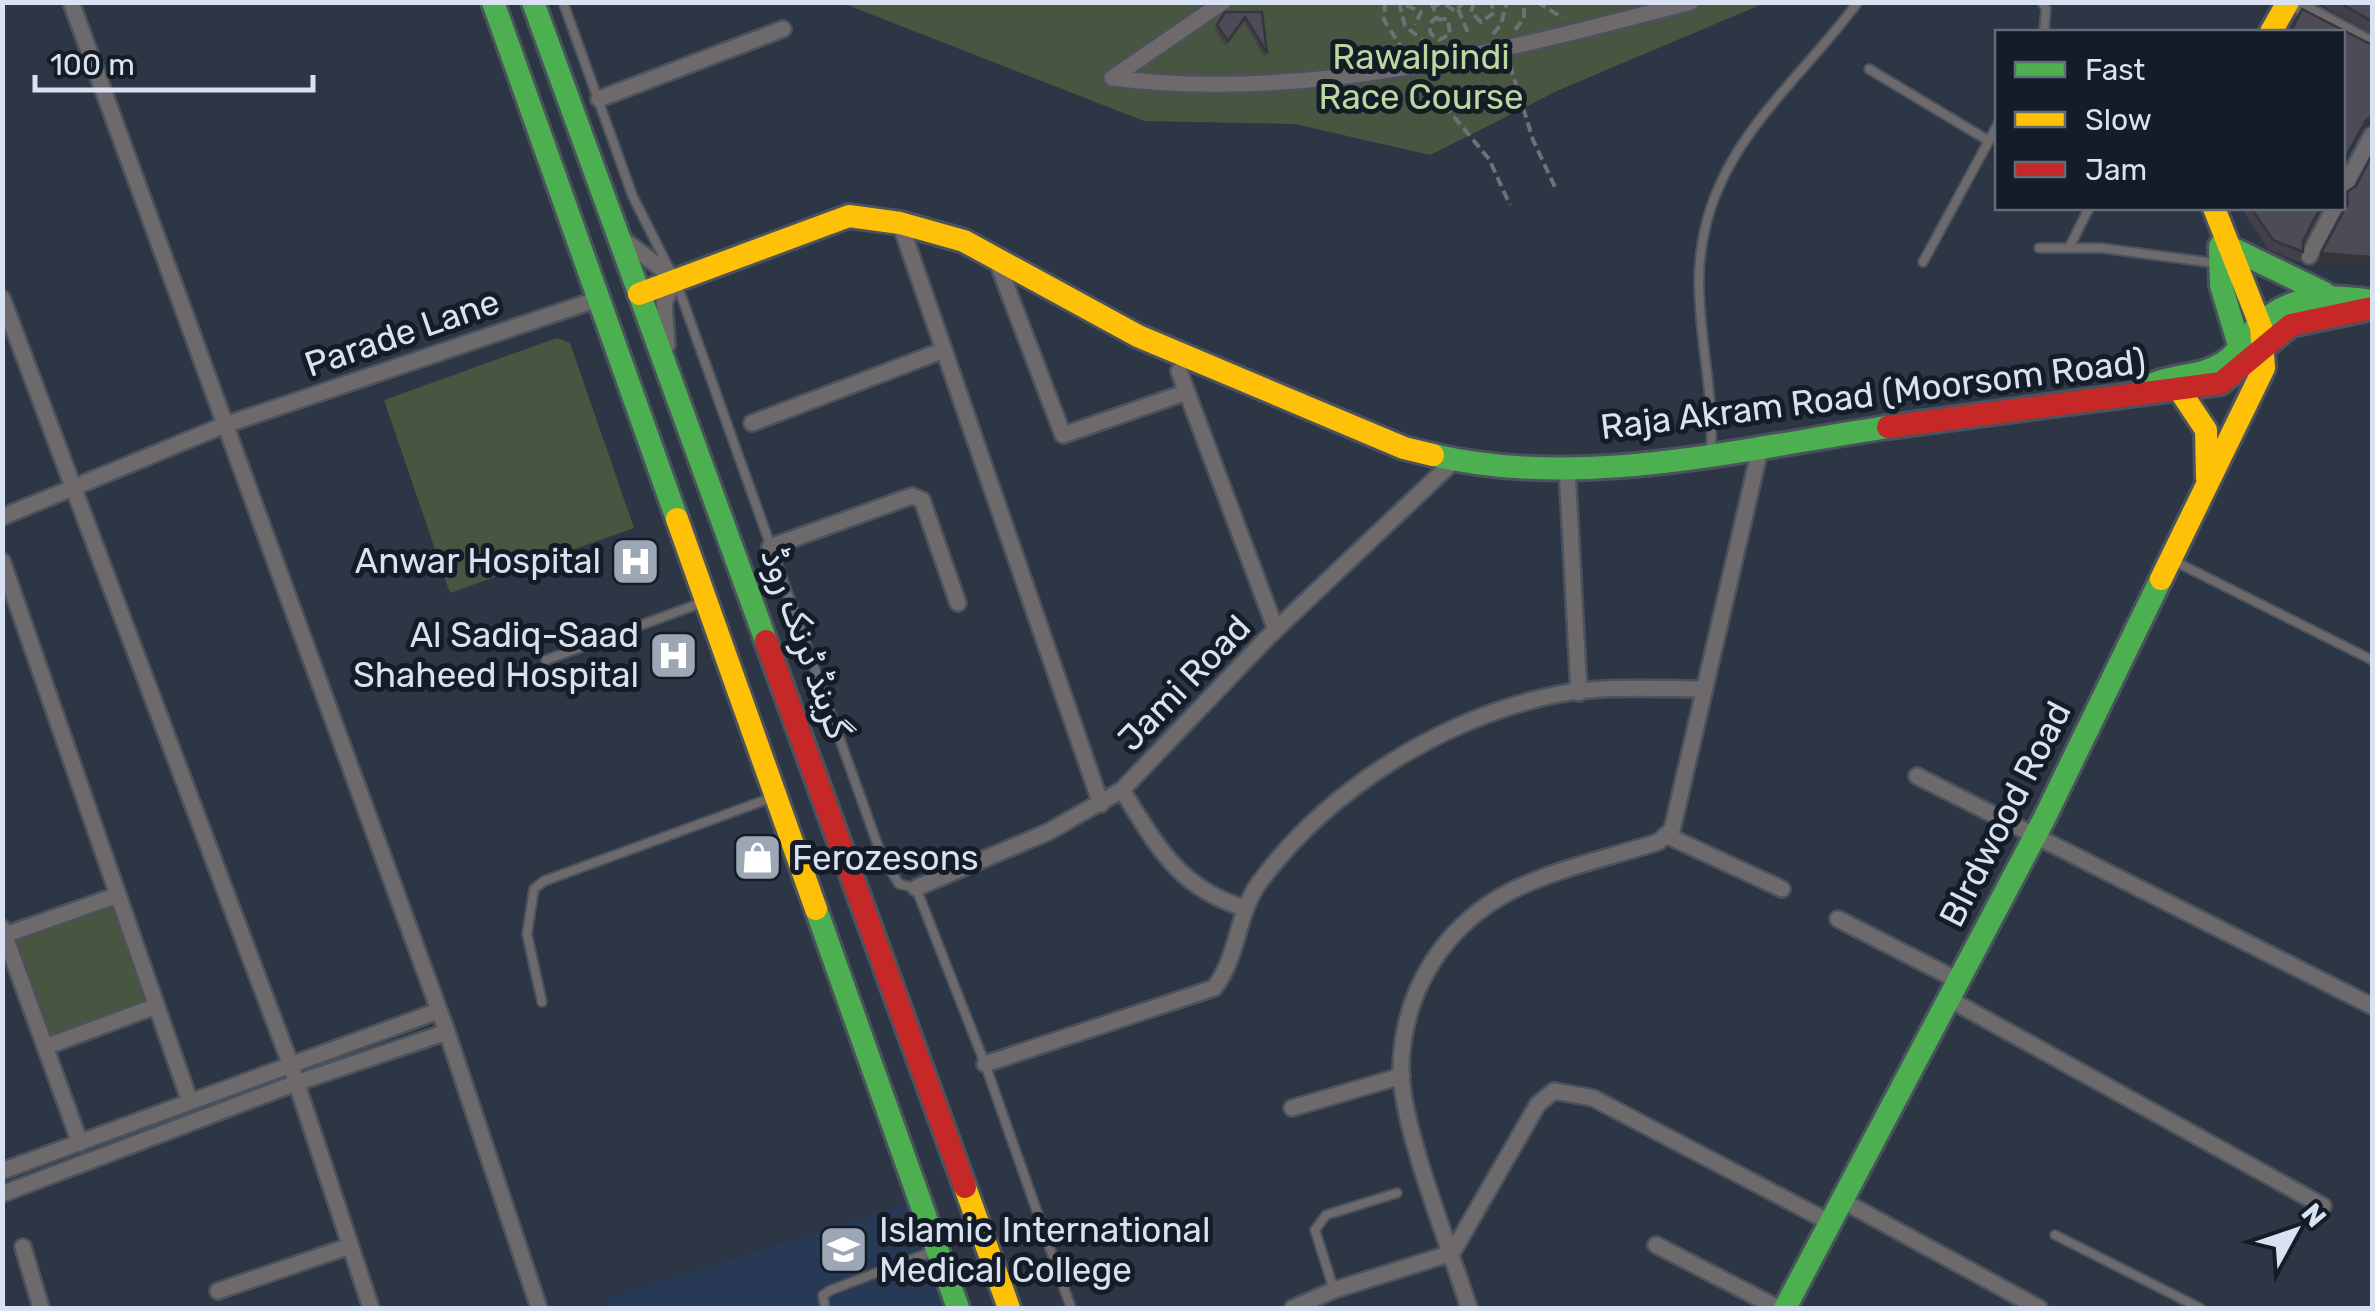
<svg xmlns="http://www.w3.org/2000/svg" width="2375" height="1311" viewBox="0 0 2375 1311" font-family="Rubik,'Noto Sans Arabic',sans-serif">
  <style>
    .built { fill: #273954 }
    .green { fill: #485541 }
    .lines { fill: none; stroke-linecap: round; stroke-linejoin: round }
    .lane-casing { stroke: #4a525e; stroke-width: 12 }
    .street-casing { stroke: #4a525e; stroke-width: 20 }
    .fast-casing { stroke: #4a525e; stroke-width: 28 }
    .slow-casing { stroke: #4a525e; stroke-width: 28 }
    .jam-casing { stroke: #4a525e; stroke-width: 28 }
    .path { stroke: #6f6f74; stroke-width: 4; stroke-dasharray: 10 5; stroke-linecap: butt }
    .lane { stroke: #6e696b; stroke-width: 8 }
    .street { stroke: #6e696b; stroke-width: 15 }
    .fast { stroke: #4caf50; stroke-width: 22 }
    .slow { stroke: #ffc107; stroke-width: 22 }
    .jam { stroke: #c62828; stroke-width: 22 }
    .wall { fill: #42414a }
    .shaded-wall { fill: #36353c }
    .building { fill: #4d4c56; stroke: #36353c; stroke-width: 2.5 }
    .labels { text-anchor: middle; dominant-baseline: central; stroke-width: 10; stroke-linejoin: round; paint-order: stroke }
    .park-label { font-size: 35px; fill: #bad89f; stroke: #141c27 }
    .street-label { font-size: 35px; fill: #d8e2f2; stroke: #141c27 }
    .poi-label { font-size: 35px; fill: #d8e2f2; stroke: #141c27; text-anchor: end }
  </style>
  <rect width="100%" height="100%" fill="#2d3644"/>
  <!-- built -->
  <polygon class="built" points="912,1202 950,1308 608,1308 606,1299"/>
  <!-- green -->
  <g class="green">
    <polygon points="842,3 1765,3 1559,90 1430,155 1295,124 1144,121"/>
    <polygon points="557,338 570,343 634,528 450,593 384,400"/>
    <polygon points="118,895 156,1006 45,1047 5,935"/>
  </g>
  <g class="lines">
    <defs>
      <g id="lane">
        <polyline points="563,2 633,197 671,272"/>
        <polyline points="2042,2 2046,9 2044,32"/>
        <polyline points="1869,69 1989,141"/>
        <polyline points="2039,248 2101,248 2215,263"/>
        <polyline points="2069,248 2089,208"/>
        <polyline points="1923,262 1998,124"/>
        <polyline points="677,284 882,857 899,884 916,888 985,1064 1071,1308"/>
        <path d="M1711,450C1714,392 1699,340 1699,282C1699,156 1790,93 1858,2"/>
        <polyline points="2172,560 2372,660"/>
        <polyline points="546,660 701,603"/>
        <polyline points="542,1002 527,934 534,889 544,881 771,798"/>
        <polyline points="2055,1235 2200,1308"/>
        <polyline points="1334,1290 1315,1230 1326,1215 1397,1193"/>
        <polyline points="825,1308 823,1295 831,1290 931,1252"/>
      </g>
      <g id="street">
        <polyline points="71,2 447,1032 539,1308"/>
        <path d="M1223,2L1112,78C1306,103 1504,51 1691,2"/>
        <polyline points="2291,2 2372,45"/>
        <polyline points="599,99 783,29"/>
        <polyline points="2342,191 2372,135"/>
        <polyline points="900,223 1101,804"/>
        <polyline points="624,240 675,279 664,303 667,345"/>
        <polyline points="2309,256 2334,208"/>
        <polyline points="996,259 1063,435 1187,392"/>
        <polyline points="2,298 290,1063 371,1308"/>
        <polyline points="1179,371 1276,630"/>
        <polyline points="752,423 944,350"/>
        <polyline points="1567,467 1579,693"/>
        <polyline points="2,517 222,426 601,298"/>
        <polyline points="770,547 912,496 922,500 958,603"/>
        <polyline points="2,561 190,1102"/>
        <polyline points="1917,776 2372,1006"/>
        <path d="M1122,790C1157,846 1179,889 1245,908"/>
        <polyline points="1666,835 1782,889"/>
        <polyline points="916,888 1048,832 1122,790 1268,637 1455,460"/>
        <polyline points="1838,919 1959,981"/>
        <polyline points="2,928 80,1143"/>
        <polyline points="5,935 118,895"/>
        <polyline points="1949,999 2323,1206"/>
        <polyline points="45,1047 156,1006"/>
        <path d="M985,1064L1214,988C1239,956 1236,915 1259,883C1329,788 1444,717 1559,694C1605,685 1657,689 1704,689"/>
        <polyline points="1292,1108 1402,1076"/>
        <polyline points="2,1171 438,1011"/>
        <polyline points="2,1194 296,1083 447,1032"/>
        <polyline points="1843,1201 2039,1308"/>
        <polyline points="1656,1245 1778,1308"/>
        <polyline points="23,1247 41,1308"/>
        <polyline points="218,1291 350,1246"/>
        <polyline points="1293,1308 1334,1290 1452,1253 1538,1104 1554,1091 1593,1098 1831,1223"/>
        <path d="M1469,1308C1450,1247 1400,1125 1401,1067C1403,990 1445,924 1513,890C1558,868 1611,857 1658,842L1672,830L1760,449"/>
      </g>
      <g id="fast">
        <polyline points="493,2 677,519"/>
        <polyline points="533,2 766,641"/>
        <polyline points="2223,244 2324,293"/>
        <polyline points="2220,246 2221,285 2242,355"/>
        <path d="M2142,390C2167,373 2199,379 2223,363C2237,355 2245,340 2255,329C2288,294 2328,294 2372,301"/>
        <path d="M1433,455C1581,490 1740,449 1888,427"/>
        <polyline points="816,909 958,1308"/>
        <polyline points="1785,1308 2044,819 2161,579"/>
      </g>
      <g id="slow">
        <polyline points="2271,32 2288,2"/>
        <polyline points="639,294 849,216 900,223 964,241 1138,336 1404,448 1433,455"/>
        <polyline points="2180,391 2206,430 2207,478"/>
        <polyline points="677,519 816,909"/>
        <polyline points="2161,579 2264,368 2261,327 2214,208"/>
        <polyline points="965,1187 1009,1308"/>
      </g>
      <g id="jam">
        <polyline points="1888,427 2221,383 2291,325 2372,308"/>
        <polyline points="766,641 965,1187"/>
      </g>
    </defs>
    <!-- lane casing -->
    <use href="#lane" class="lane-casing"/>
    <!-- street casing -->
    <use href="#street" class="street-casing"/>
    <!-- fast casing -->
    <use href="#fast" class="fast-casing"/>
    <!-- slow casing -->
    <use href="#slow" class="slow-casing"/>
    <!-- jam casing -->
    <use href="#jam" class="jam-casing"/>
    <!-- path -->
    <g class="path">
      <polyline points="1385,2 1384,20 1403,50"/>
      <polyline points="1399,2 1405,26 1430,46"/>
      <path d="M1431,2L1437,17C1431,21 1428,26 1431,34L1439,40L1450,34L1448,19L1433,20"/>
      <polyline points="1474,2 1471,12 1481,22 1494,13 1491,2"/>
      <polyline points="1537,2 1563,18"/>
      <polyline points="1406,5 1421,12 1415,25"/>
      <polyline points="1433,7 1442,2 1455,11 1464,2"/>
      <polyline points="1458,9 1469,35"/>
      <polyline points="1515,30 1524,18 1524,2"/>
      <polyline points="1493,34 1501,24 1507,2"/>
      <polyline points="1510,65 1533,140 1555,187"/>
      <polyline points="1425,82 1489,159 1510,205"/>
    </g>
    <!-- lane -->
    <use href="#lane" class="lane"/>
    <!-- street -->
    <use href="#street" class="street"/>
    <!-- fast -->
    <use href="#fast" class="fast"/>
    <!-- slow -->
    <use href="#slow" class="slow"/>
    <!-- jam -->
    <use href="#jam" class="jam"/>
  </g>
  <!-- wall -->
  <g class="wall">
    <polygon points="2316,2 2372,2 2372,33"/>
    <polygon points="1262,12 1267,53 1265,58 1244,22 1226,46 1215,30 1217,25"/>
    <polygon points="2241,208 2322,208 2303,244 2303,252 2299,262 2269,250"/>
  </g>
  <!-- shaded-wall -->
  <g class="shaded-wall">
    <polygon points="2372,116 2372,124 2362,130 2342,166 2342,163 2366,120"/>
    <polygon points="2321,253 2372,257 2372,268 2317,263"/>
  </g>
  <!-- building -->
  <g class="building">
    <polygon points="2338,2 2372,2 2372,21"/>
    <polygon points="2302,9 2372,45 2372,116 2366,120 2342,163 2342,32 2291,32"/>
    <polygon points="1225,12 1262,12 1267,53 1245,17 1228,41 1217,25"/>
    <polygon points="2372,155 2372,257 2321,253 2348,203 2347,192 2356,186"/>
    <polygon points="2251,208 2320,208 2303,241 2303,252 2273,240"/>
  </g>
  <!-- icons -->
  <defs>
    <symbol id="hospital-square" viewBox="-11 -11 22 22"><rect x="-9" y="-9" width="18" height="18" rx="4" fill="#9ca6b5" stroke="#141c27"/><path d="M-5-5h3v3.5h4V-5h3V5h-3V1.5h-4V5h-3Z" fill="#fff"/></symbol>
    <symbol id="shop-square" viewBox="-11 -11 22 22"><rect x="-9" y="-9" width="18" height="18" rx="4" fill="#9ca6b5" stroke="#141c27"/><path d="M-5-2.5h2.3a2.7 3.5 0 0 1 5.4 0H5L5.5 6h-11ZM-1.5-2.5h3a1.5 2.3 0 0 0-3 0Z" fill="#fff"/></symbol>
    <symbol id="university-square" viewBox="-11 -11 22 22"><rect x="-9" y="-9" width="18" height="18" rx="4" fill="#9ca6b5" stroke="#141c27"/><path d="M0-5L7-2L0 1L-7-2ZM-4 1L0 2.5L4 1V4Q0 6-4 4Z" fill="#fff"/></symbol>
  </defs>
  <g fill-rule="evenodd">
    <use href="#hospital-square" x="608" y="534" width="55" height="55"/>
    <use href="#hospital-square" x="646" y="628" width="55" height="55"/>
    <use href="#shop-square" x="730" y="830" width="55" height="55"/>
    <use href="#university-square" x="816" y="1222" width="55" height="55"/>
  </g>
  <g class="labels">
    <!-- park labels -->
    <g class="park-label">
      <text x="1421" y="57">Rawalpindi<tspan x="1421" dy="40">Race Course</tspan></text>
    </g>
    <!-- street labels -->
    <g class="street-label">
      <text transform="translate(402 333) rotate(-19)">Parade Lane</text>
      <text transform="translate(1873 394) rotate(-7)">Raja Akram Road (Moorsom Road)</text>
      <text transform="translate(806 643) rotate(70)">گرینڈ ٹرنک روڈ</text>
      <text transform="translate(1184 683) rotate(-46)">Jami Road</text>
      <text transform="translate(2005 814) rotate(-63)">BIrdwood Road</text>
    </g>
    <!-- poi labels -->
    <g class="poi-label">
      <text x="601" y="561">Anwar Hospital</text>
      <text x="639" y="635">Al Sadiq-Saad<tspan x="639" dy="40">Shaheed Hospital</tspan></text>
      <text x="792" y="858" text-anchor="start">Ferozesons</text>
      <text x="879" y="1230" text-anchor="start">Islamic International<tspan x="879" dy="40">Medical College</tspan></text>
    </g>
  </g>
  <!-- border -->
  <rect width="2375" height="1311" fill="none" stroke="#d8e2f2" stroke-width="10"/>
  <!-- legend -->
  <rect x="1995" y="30" width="350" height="180" fill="#141c27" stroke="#626b78" stroke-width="2.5"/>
  <rect x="2015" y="62" width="50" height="15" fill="#4caf50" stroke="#626b78" stroke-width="2.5"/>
  <text x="2085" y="80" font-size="30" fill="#d8e2f2">Fast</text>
  <rect x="2015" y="112" width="50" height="15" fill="#ffc107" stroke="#626b78" stroke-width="2.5"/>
  <text x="2085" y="130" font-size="30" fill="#d8e2f2">Slow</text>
  <rect x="2015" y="162" width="50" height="15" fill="#c62828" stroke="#626b78" stroke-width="2.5"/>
  <text x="2085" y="180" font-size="30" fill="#d8e2f2">Jam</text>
  <!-- north arrow -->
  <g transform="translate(2295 1231) rotate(50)" stroke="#141c27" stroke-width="8" paint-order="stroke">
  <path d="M0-8L18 38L0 25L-18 38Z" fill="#d8e2f2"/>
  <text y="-15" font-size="28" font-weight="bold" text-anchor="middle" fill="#d8e2f2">N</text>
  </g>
  <!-- scale -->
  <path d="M35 75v15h278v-15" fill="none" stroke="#d8e2f2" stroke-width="5"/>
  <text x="50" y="75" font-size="30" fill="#d8e2f2" stroke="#141c27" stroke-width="8" paint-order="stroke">100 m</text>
</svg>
